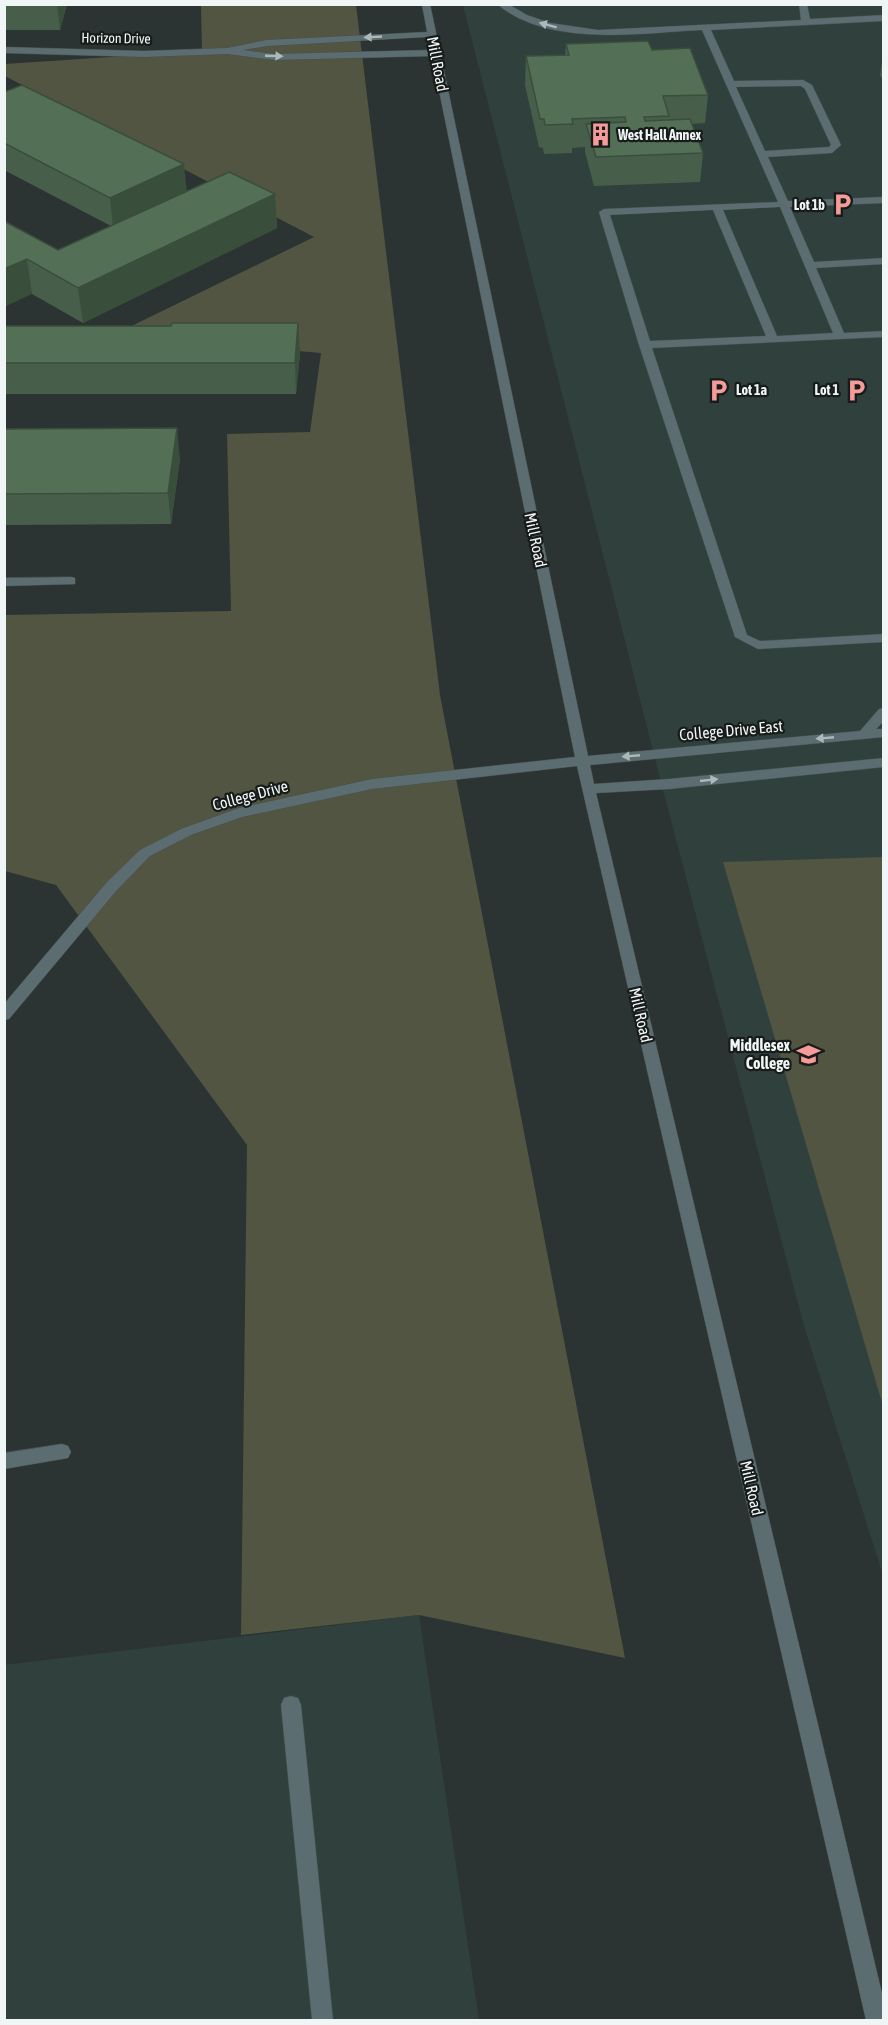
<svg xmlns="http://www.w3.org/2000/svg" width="888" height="2025" viewBox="0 0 888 2025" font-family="'Asap Condensed',sans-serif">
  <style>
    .built { fill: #30413d }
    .green { fill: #515542 }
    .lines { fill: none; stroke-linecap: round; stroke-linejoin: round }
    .minor-casing { stroke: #474f4d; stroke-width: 1 }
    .minor { fill: #5b6d71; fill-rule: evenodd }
    .wall { fill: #475f4a }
    .shaded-wall { fill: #3a4e3c }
    .building { fill: #536f56; stroke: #3a4e3c; stroke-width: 1.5 }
    .oneway { fill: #adb8ba }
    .labels { text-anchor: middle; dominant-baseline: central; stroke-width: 4.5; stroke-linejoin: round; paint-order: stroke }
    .far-street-label { font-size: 14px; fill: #f0f6f5; stroke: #171b1a }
    .far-poi-label { font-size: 14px; font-weight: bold; fill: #f0f6f5; stroke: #171b1a; text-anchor: start }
    .street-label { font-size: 16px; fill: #f0f6f5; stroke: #171b1a }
    .poi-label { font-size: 16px; font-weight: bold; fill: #f0f6f5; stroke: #171b1a; text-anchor: end }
  </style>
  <rect width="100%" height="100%" fill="#2b3432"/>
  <!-- built -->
  <g class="built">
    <polygon points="463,5 883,5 883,1575 804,1326 661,782"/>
    <polygon points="419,1615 479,2020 5,2020 4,1665"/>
  </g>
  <!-- green -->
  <g class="green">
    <polygon points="201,5 356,5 440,695 625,1658 419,1615 241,1635 247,1145 56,885 5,871 4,615 231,611 227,434 310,432 321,353 113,335 314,237 5,76 5,64 202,51"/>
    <polygon points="883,857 884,859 883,1406 723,862"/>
  </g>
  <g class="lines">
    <defs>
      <g id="minor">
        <path d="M422,4H430L588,756L860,731L879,709L884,708V721L876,729H884V737L590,765L594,784L669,779L884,758V767L669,789L596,793L884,2002V2020H866L577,766L372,789L242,817L191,835L150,856L117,890L9,1019L4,1020V1004L107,882L140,850L181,829L239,808L372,779L575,757L432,56L274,60L227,54L144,57L4,53V47L144,51L227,48L267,40L427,32ZM428,37L431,50L274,54L243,50L267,46Z"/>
        <path d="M497,4H508L527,15L550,23L598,30L801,20L799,4H807L810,19L884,15V21L711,30L734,81L803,80L812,85L841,145L832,153L768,157L788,201L884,197V203L790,207L814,262L884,258V264L816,268L844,333L884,331V337L652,348L747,635L760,641L884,634V642L758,649L735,637L639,345L599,212L604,209L778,202L702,30C639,33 549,48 497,4ZM801,86L805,89L831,145L829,147L765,151L736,87ZM780,207L833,333L777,336L723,210ZM713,210L766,336L650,341L610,215Z"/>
        <polygon points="71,577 75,578 75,584 4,586 4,578"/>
        <polygon points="62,1444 68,1446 71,1452 68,1458 4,1469 4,1453"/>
        <polygon points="291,1696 298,1698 301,1705 333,2020 312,2020 281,1705 284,1698"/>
      </g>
    </defs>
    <!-- minor casing -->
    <use href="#minor" class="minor-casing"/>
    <!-- minor -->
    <use href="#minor" class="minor"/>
  </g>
  <!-- wall -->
  <g class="wall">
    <polygon points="4,4 67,4 60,30 4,30"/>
    <polygon points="566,44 652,50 708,95 705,123 692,124 703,153 700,182 594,186 585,152 585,147 572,148 572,153 544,154 543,148 539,147 525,85 526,56 565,55"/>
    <polygon points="884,51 884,82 880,75"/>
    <polygon points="4,92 186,191 275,194 277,228 83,323 32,294 4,221 58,250 111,226 4,170"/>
    <polygon points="4,326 171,326 300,353 296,394 4,394"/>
    <polygon points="4,429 180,459 171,524 4,525"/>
  </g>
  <!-- shaded-wall -->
  <g class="shaded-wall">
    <polygon points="57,4 67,4 60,30"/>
    <polygon points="184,164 187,193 113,227 110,198"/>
    <polygon points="275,194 277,228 83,323 78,288"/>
    <polygon points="27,259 32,294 4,307 4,269"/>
    <polygon points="298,323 300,353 296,394 295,363"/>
    <polygon points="177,428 180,459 171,524 168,493"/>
  </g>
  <!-- building -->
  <g class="building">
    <polygon points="648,41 652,50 690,48 708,95 663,96 669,116 644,117 645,121 690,119 703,153 596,157 586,124 626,122 625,117 572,119 573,124 545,125 544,119 540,119 526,56 569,55 566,44"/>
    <polygon points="22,85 184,164 110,198 4,143 4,92"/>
    <polygon points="229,172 275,194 78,288 27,259 4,269 4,221 58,250"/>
    <polygon points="172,323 298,323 295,363 4,363 4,326 171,326"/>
    <polygon points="177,428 168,493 4,494 4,429"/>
  </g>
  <!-- one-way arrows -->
  <defs><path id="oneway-solid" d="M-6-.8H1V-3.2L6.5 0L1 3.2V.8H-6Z" transform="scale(1.5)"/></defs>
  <g class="oneway">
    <use href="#oneway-solid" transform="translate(548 25) rotate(-165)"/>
    <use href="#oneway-solid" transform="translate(373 37) rotate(177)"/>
    <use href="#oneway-solid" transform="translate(274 56) rotate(2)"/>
    <use href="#oneway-solid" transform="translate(825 738) rotate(175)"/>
    <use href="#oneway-solid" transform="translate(631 756) rotate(175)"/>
    <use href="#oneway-solid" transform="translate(709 780) rotate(-6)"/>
  </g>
  <!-- icons -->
  <defs>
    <symbol id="building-bare" viewBox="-9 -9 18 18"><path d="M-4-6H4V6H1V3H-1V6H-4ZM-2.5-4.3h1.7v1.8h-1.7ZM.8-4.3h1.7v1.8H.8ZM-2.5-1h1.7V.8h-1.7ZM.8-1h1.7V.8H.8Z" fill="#f59b99" stroke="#171b1a" stroke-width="2.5" paint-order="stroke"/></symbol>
    <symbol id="parking-bare" viewBox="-9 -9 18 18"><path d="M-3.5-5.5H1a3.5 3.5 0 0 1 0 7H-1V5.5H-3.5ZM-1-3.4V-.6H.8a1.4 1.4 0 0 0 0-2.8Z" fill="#f59b99" stroke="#171b1a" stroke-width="2.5" paint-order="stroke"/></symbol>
    <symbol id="university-bare" viewBox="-9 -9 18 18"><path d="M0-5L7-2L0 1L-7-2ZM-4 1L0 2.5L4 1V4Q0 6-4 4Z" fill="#f59b99" stroke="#171b1a" stroke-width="2.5" paint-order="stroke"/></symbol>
  </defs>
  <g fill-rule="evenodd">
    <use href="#building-bare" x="584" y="118" width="33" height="33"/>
    <use href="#parking-bare" x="826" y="188" width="33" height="33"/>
    <use href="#parking-bare" x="702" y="374" width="33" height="33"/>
    <use href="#parking-bare" x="840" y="374" width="33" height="33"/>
    <use href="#university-bare" x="792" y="1038" width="33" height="33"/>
  </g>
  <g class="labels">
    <!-- far-street labels -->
    <g class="far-street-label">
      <text transform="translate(116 38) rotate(1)">Horizon Drive</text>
    </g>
    <!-- far-poi labels -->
    <g class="far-poi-label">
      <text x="618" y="135">West Hall Annex</text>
      <text x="825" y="205" text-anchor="end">Lot 1b</text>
      <text x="736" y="390">Lot 1a</text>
      <text x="839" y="390" text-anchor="end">Lot 1</text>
    </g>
    <!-- street labels -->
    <g class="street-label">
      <text transform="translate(438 64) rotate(79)">Mill Road</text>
      <text transform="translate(536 540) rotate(78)">Mill Road</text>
      <text transform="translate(731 730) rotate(-5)">College Drive East</text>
      <text transform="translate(250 795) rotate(-15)">College Drive</text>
      <text transform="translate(641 1015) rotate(77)">Mill Road</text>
      <text transform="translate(752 1488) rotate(77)">Mill Road</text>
    </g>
    <!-- poi labels -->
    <g class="poi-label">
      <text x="790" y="1045">Middlesex<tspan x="790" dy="18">College</tspan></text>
    </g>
  </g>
  <!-- border -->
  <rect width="888" height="2025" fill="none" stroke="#f0f6f5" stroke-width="12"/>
</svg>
